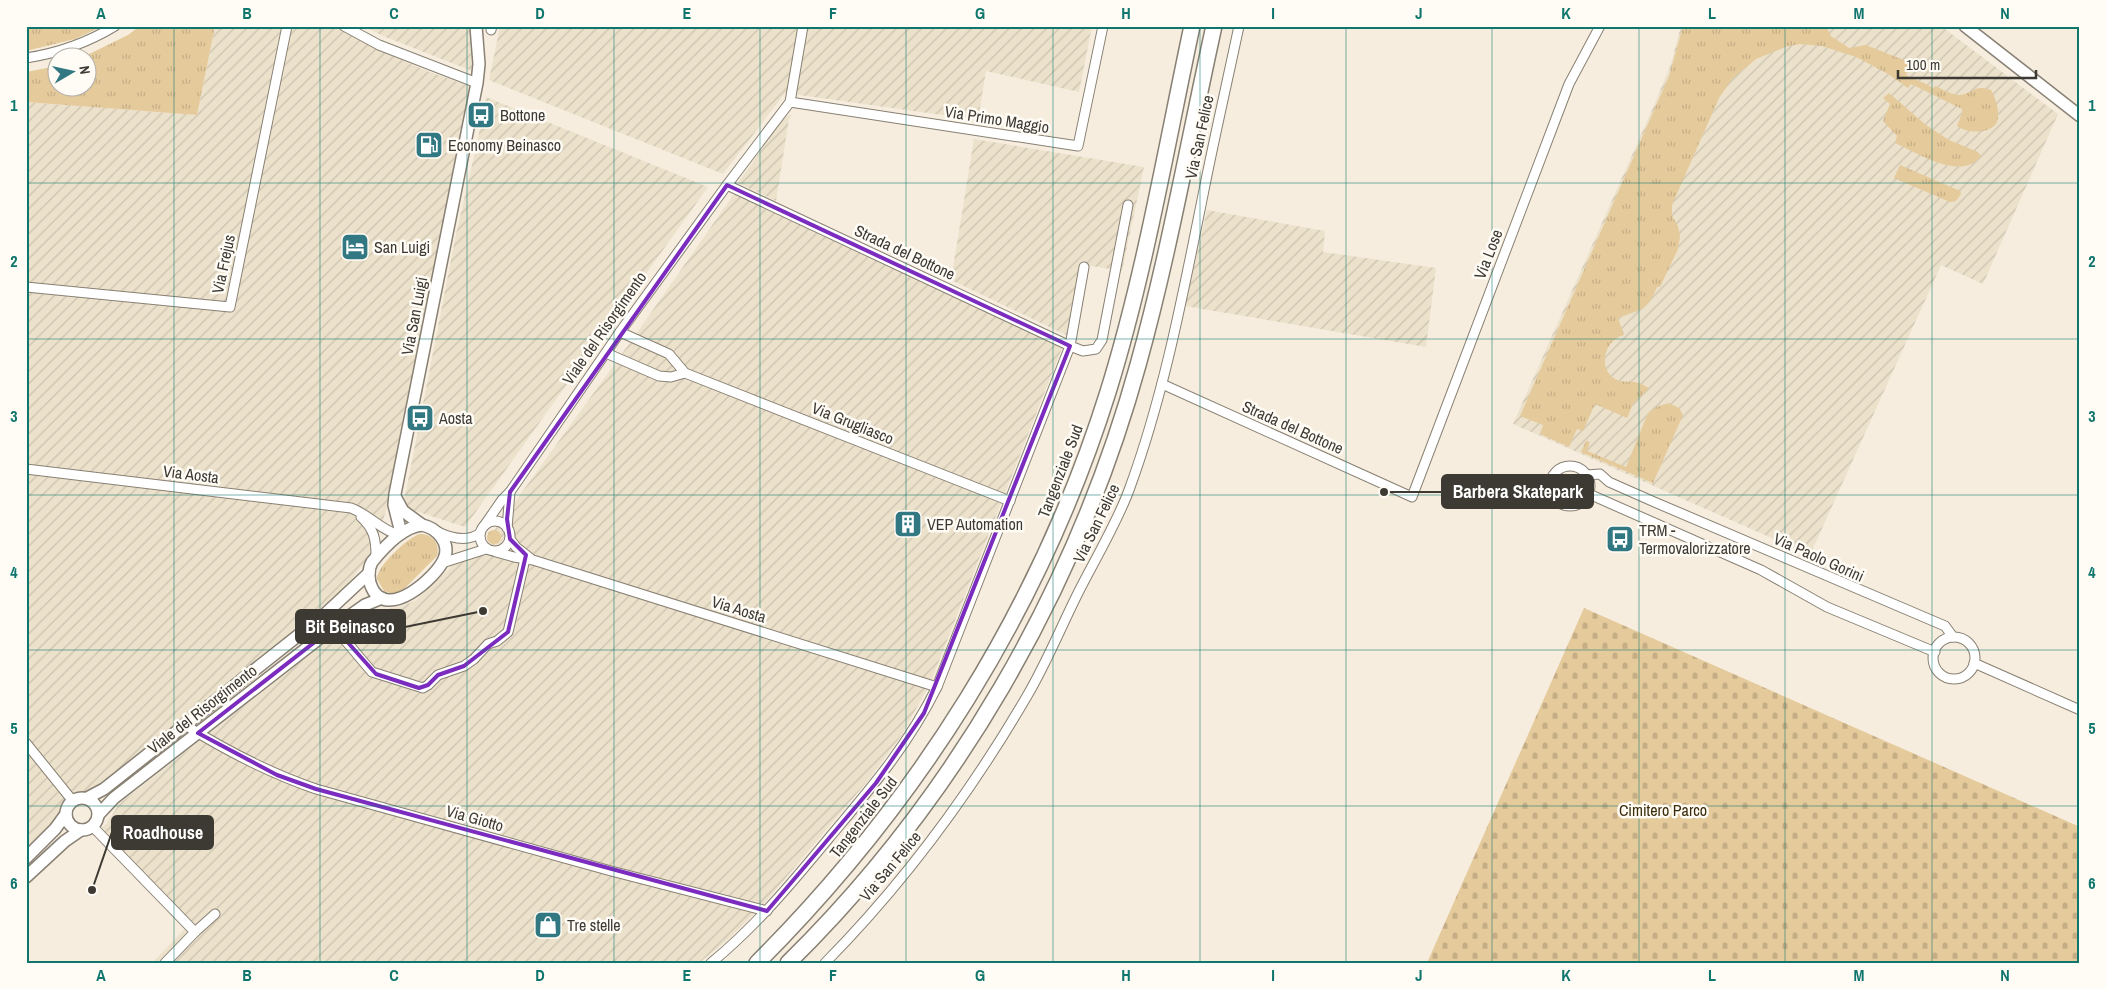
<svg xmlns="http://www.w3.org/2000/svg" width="2106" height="989" viewBox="0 0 2106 989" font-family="'Archivo Narrow',sans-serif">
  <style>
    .industrial { fill: url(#industrial-furrows) }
    .grass { fill: url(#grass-tufts) }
    .cemetery { fill: url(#cemetery-stones) }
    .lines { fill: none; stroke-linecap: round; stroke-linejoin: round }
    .street-casing { stroke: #888073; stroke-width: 11 }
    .secondary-casing { stroke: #888073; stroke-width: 14 }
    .highway-casing { stroke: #888073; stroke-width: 18 }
    .street { stroke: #fff; stroke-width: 9 }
    .secondary { stroke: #fff; stroke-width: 11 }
    .highway { stroke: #fff; stroke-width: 15 }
    .marked { fill: none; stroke: #7b2cbf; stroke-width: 4; stroke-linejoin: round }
    .grid { fill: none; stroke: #0f766e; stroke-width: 1; stroke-opacity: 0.55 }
    .labels { text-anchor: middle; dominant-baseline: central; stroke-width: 5; stroke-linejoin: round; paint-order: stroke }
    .poi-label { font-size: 16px; fill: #3d3a34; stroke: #fffbf5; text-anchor: start }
    .street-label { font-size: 16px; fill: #3d3a34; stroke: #fffbf5 }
    .park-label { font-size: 16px; fill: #3a2b0a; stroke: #fffbf5 }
    .leader { fill: none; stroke: #3d3a34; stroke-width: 2 }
    .callout-dot { fill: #3d3a34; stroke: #fffbf5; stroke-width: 2 }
    .callout { fill: #3d3a34; stroke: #3d3a34; stroke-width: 2 }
    .callout-label { font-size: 18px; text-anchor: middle; font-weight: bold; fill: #fff }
    .neatline { fill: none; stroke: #0f766e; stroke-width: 2 }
    .grid-label { font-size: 16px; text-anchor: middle; font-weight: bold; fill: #0f766e }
  </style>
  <defs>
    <pattern id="industrial-furrows" width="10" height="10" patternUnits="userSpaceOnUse" patternTransform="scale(1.25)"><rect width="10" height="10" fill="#ece1cb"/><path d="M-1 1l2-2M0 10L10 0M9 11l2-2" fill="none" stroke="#cbc2af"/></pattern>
    <pattern id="grass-tufts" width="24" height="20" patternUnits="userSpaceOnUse" patternTransform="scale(1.25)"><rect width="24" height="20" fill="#e5ca9b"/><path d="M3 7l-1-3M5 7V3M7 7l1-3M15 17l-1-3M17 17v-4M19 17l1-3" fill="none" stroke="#c5ae86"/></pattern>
    <pattern id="cemetery-stones" width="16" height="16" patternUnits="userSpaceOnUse" patternTransform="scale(1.25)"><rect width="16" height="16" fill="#e5ca9b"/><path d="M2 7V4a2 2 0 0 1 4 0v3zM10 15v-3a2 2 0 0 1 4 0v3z" fill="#c5ae86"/></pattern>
  </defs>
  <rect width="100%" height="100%" fill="#f6edde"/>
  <!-- industrial -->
  <g class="industrial">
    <polygon points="215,26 333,26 378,50 427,71 471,87 388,504 377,540 364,563 347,585 305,622 83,797 26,848 26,102 197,115"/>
    <polygon points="364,26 470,26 472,71 383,36"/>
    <polygon points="500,26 1092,26 1079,92 986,71 978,120 785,93 723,174 489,80"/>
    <polygon points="1681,26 1941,26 2058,114 1983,284 1941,265 1810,555 1513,424 1655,103 1671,64"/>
    <polygon points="486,97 708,187 465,527 403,507 456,234 478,139"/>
    <polygon points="789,115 792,115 789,119 776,201 738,183 784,118"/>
    <polygon points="974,139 1144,167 1122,271 1080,264 1068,336 951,280"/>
    <polygon points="734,194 1062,348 930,684 901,736 870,778 762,906 730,938 699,963 152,963 185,929 94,835 106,824 119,804 338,633 368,613 403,606 416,600 449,569 455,560 480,547 491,535 629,344"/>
    <polygon points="1207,210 1325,231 1323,252 1436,268 1426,347 1185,306"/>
  </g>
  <!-- grass -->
  <g class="grass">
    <polygon points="26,26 103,26 75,39 26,51"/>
    <polygon points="140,26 215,26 197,115 26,102 26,72 57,66 58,88 88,88 88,58 83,57 128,35"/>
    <path d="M1683,26H1826L1831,36L1849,48L1866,45L1911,63L1906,75L1934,88L1935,86C1943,89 1951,95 1959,95C1973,94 1974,84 1991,90C1996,98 2002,117 1995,125C1987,134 1966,133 1957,126L1962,113V109L1911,84L1908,88L1888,74L1856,57L1822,46L1800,44L1788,46L1756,59L1732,79L1719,98L1672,205V216L1678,226L1680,237L1678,249L1660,287H1657C1647,311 1642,309 1618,318L1624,335C1606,339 1596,366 1615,379C1621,383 1627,381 1634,382C1639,382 1645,386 1649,388L1633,404L1627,418L1595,404L1583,431L1577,429L1569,447L1540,434L1543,425L1520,416L1669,76Z"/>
    <path d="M1889,93L1926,125L1949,140L1978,152L1981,156C1961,182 1918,153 1895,143L1897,136L1883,121L1890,104L1883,98Z"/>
    <polygon points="1900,165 1960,191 1961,194 1956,201 1950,202 1894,178"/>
    <polygon points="1669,403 1679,408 1683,415 1653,483 1581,452 1586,441 1590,442 1587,451 1626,467 1648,413 1656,407"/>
    <circle cx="494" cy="537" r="7"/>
    <path d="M420,534C433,534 440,544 437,556L403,590L393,594L384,591L377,579C376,567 408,537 420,534Z"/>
  </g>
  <!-- cemetery -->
  <polygon class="cemetery" points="1584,608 2080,827 2080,963 1427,963"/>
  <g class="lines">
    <defs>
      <g id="street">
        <polyline points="344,26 379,45 477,83"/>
        <polyline points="491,30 492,26"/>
        <path d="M26,58C59,53 87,43 115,26"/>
        <polyline points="790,102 1078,146 1103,26"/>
        <polyline points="727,185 1070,346 1083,351 1096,349 1102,340 1128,205"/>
        <polyline points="26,287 230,307 287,26"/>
        <polyline points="620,332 669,354 685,373"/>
        <polyline points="606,353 659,376 671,377 685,373 1010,501"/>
        <polyline points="1162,384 1412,497 1569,84 1600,26"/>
        <circle cx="1570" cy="486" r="20"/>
        <path d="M26,469L351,508C370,515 380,530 399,535"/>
        <polyline points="1587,475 1600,474 1609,482 1652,501 1945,626 1953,637"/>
        <polyline points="1589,494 1761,570 1827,607 1935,652"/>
        <path d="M361,517C374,529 376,539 376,556"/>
        <circle cx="495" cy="536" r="15"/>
        <polyline points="484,526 502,500 510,492 620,332 727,185 790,102 803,26"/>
        <polyline points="507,528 510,492"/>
        <path d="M438,532C451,538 467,543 480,533"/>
        <polyline points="510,539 516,547 530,558"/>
        <polyline points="496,552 514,557 533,560 937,687"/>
        <polyline points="442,563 486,549"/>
        <polyline points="334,627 372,672 423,688 428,685 438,675 464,666 474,659 488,644 497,641 508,632 525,559"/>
        <circle cx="1954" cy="658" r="21"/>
        <polyline points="1974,663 2080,710"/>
        <path d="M185,725C227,751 269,773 316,789L611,871L767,911"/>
        <polyline points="26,743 72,800"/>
        <polyline points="93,827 195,932 165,963"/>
        <polyline points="195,932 215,914"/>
        <path d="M711,963C756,926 792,883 829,838C871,788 907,747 937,687L1070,346L1084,267"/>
        <path d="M825,963C903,884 971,792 1027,696C1046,664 1061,627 1078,593C1094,561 1117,523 1129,490C1164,395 1183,294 1203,195C1214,139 1227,83 1239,26"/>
      </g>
      <g id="secondary">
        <polyline points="1965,26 2080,116"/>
        <polyline points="396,498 403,511 422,525"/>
        <path d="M422,525C437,528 451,543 444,559C436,578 387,621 372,588C368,580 368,569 372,562C384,547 402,527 422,525Z"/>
        <polyline points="401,533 394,505 395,494 477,83 479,64 476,26"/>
        <circle cx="82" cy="814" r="16"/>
        <polyline points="87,798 104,789 324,615 369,573"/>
        <polyline points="99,814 114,798 334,627 365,605 382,598"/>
        <polyline points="26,858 55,829 66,814"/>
        <polyline points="26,877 65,841 81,830"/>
      </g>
      <g id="highway">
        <path d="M757,963C918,802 1040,609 1108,392C1145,273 1166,148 1192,26"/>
        <path d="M788,963C954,800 1076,589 1138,365C1169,254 1189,139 1214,26"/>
      </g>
    </defs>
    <!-- street casing -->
    <use href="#street" class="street-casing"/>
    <!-- secondary casing -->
    <use href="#secondary" class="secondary-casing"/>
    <!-- highway casing -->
    <use href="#highway" class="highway-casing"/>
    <!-- street -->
    <use href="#street" class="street"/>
    <!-- secondary -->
    <use href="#secondary" class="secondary"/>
    <!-- highway -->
    <use href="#highway" class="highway"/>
  </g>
  <!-- marked area -->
  <path class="marked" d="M727,185L1070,346L924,713L876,783L767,911L316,789L277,775L198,733L334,627L376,674L419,688L428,685L438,675L464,666L508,632L526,555L510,539L507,519L510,492Z"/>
  <!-- grid -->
  <path class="grid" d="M174,26V963M320,26V963M467,26V963M614,26V963M760,26V963M906,26V963M1053,26V963M1200,26V963M1346,26V963M1492,26V963M1639,26V963M1785,26V963M1932,26V963M26,183H2080M26,339H2080M26,495H2080M26,650H2080M26,806H2080"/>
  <!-- icons -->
  <defs>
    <symbol id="bus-square" viewBox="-11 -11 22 22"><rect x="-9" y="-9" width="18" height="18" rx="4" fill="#317882" stroke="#fffbf5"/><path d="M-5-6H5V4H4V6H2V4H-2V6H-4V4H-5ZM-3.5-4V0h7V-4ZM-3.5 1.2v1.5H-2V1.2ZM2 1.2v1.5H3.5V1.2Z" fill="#fff"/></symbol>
    <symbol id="fuel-square" viewBox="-11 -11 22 22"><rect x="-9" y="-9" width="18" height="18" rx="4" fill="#317882" stroke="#fffbf5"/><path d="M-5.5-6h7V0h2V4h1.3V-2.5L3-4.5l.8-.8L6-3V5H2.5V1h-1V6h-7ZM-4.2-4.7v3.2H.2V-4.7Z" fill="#fff"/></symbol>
    <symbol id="hotel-square" viewBox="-11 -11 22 22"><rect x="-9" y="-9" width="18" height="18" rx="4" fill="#317882" stroke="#fffbf5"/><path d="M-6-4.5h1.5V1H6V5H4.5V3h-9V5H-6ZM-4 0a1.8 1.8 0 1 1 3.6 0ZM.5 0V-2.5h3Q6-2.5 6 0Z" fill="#fff"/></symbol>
    <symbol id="building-square" viewBox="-11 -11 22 22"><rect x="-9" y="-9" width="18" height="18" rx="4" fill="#317882" stroke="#fffbf5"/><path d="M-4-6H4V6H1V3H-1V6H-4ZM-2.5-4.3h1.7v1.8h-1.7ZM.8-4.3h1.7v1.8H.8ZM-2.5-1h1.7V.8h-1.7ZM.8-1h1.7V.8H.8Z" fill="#fff"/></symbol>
    <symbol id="shop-square" viewBox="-11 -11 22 22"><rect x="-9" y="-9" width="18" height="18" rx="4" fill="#317882" stroke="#fffbf5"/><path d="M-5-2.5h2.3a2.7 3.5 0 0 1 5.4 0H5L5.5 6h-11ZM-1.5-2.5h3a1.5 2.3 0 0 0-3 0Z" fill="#fff"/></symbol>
  </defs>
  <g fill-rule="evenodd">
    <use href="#bus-square" x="465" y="99" width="32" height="32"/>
    <use href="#fuel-square" x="413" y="129" width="32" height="32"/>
    <use href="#hotel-square" x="339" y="231" width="32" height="32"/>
    <use href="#bus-square" x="404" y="402" width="32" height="32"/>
    <use href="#building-square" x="892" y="508" width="32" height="32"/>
    <use href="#bus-square" x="1604" y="523" width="32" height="32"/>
    <use href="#shop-square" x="532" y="909" width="32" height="32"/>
  </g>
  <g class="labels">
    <!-- poi labels -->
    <g class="poi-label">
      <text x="500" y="115">Bottone</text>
      <text x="448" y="145">Economy Beinasco</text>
      <text x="374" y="247">San Luigi</text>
      <text x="439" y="418">Aosta</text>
      <text x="927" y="524">VEP Automation</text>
      <text x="1639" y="530">TRM -<tspan x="1639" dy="18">Termovalorizzatore</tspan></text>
      <text x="567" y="925">Tre stelle</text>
    </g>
    <!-- street labels -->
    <g class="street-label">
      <text transform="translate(997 119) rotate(9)">Via Primo Maggio</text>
      <text transform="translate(1199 137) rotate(-78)">Via San Felice</text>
      <text transform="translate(905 252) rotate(25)">Strada del Bottone</text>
      <text transform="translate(1488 254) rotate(-69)">Via Lose</text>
      <text transform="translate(223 264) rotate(-78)">Via Frejus</text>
      <text transform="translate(414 316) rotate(-79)">Via San Luigi</text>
      <text transform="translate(604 328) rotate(-55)">Viale del Risorgimento</text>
      <text transform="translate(853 423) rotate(22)">Via Grugliasco</text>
      <text transform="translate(1293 427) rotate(24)">Strada del Bottone</text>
      <text transform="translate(1060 471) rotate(-69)">Tangenziale Sud</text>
      <text transform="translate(191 474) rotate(7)">Via Aosta</text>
      <text transform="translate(1096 523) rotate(-64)">Via San Felice</text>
      <text transform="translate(1819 557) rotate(24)">Via Paolo Gorini</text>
      <text transform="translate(739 609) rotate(17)">Via Aosta</text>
      <text transform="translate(202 709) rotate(-38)">Viale del Risorgimento</text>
      <text transform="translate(863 817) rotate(-52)">Tangenziale Sud</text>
      <text transform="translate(475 818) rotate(16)">Via Giotto</text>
      <text transform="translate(890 866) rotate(-50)">Via San Felice</text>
    </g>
    <!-- park labels -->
    <g class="park-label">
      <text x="1663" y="810">Cimitero Parco</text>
    </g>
  </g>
  <!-- callouts -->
  <path class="leader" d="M1384 492L1442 492M483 611L405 627M92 890L112 832"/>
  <g class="callout-dot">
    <circle cx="1384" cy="492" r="5"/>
    <circle cx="483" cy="611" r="5"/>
    <circle cx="92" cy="890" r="5"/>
  </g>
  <g class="callout">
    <rect x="1442" y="475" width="151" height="33" rx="5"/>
    <rect x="296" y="610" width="109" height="33" rx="5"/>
    <rect x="112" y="816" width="101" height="33" rx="5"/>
  </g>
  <g class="callout-label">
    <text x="1518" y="498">Barbera Skatepark</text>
    <text x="350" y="633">Bit Beinasco</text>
    <text x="163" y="839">Roadhouse</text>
  </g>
  <!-- border -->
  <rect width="2106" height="989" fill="none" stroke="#fffbf5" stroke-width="55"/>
  <!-- north arrow -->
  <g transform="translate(72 72) rotate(81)"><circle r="24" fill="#fffbf5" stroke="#b1aea8"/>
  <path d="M0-4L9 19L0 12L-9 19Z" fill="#317882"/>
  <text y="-8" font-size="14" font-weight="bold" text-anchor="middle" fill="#3d3a34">N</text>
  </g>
  <!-- scale -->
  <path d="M1898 70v8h138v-8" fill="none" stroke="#3d3a34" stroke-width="2.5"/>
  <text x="1906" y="70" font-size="15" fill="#3d3a34" stroke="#fffbf5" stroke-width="4" paint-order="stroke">100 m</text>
  <rect x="28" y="28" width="2050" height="934" class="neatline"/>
  <g class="grid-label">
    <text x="101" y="19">A</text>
    <text x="247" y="19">B</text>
    <text x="394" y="19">C</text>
    <text x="540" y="19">D</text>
    <text x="687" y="19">E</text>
    <text x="833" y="19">F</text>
    <text x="980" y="19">G</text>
    <text x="1126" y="19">H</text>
    <text x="1273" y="19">I</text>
    <text x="1419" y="19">J</text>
    <text x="1566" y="19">K</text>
    <text x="1712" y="19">L</text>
    <text x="1859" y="19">M</text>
    <text x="2005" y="19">N</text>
    <text x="14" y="111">1</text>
    <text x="2092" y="111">1</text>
    <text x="14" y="267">2</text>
    <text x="2092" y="267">2</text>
    <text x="14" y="422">3</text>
    <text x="2092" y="422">3</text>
    <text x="14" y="578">4</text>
    <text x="2092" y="578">4</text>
    <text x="14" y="734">5</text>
    <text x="2092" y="734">5</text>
    <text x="14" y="889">6</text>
    <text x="2092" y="889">6</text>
    <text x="101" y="981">A</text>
    <text x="247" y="981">B</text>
    <text x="394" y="981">C</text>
    <text x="540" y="981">D</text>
    <text x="687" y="981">E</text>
    <text x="833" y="981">F</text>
    <text x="980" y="981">G</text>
    <text x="1126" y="981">H</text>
    <text x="1273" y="981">I</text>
    <text x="1419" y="981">J</text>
    <text x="1566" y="981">K</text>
    <text x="1712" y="981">L</text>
    <text x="1859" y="981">M</text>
    <text x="2005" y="981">N</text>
  </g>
</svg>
